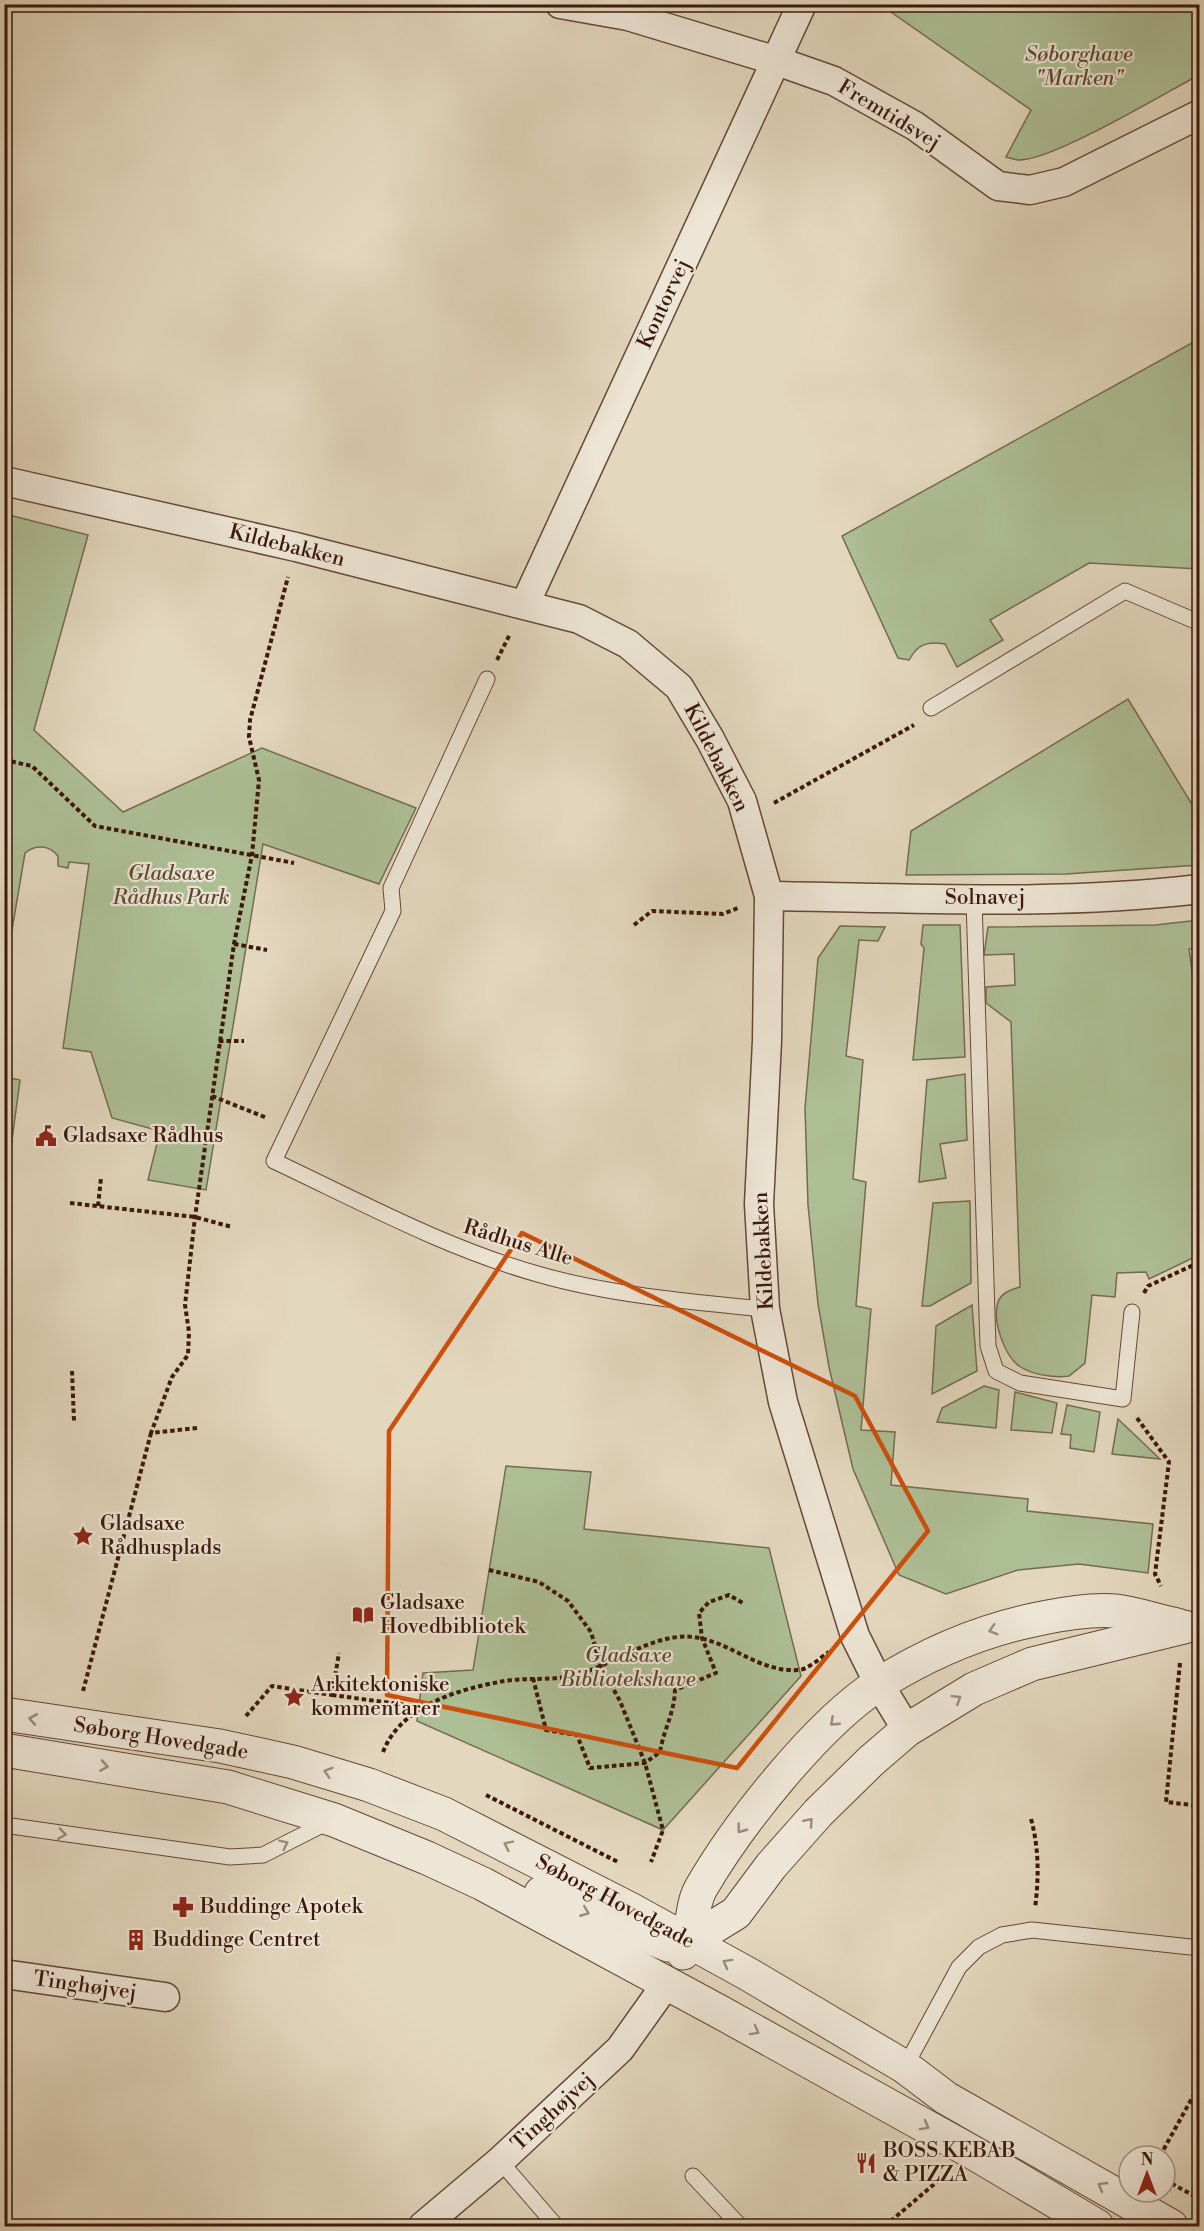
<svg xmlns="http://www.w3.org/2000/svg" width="1204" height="2231" viewBox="0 0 1204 2231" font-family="'Libre Bodoni',serif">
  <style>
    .green { fill: #aebf96; stroke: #746c50; stroke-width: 1.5 }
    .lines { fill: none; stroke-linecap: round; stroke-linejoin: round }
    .service-casing { stroke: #654837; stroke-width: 17 }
    .minor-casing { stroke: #654837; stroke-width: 31 }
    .tertiary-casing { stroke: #654837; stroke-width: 35 }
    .path { stroke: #3b180a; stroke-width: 4; stroke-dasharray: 4.5 3; stroke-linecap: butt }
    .service { stroke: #ede5d5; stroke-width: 15 }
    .minor { stroke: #ede5d5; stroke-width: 28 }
    .tertiary { stroke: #ede5d5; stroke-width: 33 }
    .oneway { stroke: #9d897a }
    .marked { fill: none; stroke: #ce4f0c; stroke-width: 4.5; stroke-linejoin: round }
    .labels { text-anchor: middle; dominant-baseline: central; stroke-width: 4.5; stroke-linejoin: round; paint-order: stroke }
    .park-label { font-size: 21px; font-style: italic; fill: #5e4a34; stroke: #ede5d5 }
    .street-label { font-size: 21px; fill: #3b180a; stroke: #ede5d5 }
    .poi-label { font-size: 21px; fill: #3b180a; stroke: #ede5d5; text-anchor: start }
  </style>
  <rect width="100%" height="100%" fill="#e3d7be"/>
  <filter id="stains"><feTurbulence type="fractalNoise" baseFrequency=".00333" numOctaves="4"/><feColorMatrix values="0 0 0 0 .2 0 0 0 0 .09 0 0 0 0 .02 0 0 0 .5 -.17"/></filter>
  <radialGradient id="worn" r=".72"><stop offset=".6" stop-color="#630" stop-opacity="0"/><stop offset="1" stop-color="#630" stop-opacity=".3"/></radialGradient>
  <!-- green -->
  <g class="green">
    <path d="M881,5H1199V75C1165,93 1052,161 1019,160C1015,160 1010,158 1006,157L1031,110Z"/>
    <path d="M1199,339V569L1089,563L990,620L1003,640L957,667L945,644C927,641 918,644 909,660L898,658L842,536Z"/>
    <path d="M5,514L88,535L34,730L123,812L262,748L416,808L379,884L263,844L206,1190L148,1180L160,1131L112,1118L91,1052L63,1048L89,864L69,862L68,868L58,866V856C49,845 36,844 25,853L5,971Z"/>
    <polygon points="1128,699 1199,816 1199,865 1066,874 906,875 911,831"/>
    <path d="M1199,920V947L1189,949L1200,1029L1199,1255L1149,1279L1146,1272L1117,1273L1115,1297L1092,1295L1085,1363L1069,1376C1054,1378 1032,1375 1019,1366C1004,1355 992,1320 998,1302C1002,1292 1011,1290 1020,1287L1011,1022L986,1003V987L1015,985L1014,954L984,955L988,927L1155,925Z"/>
    <polygon points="923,925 960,925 965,1057 913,1060 924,948 921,944"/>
    <polygon points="840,926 885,927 878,941 859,940 846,1056 863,1060 853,1179 866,1182 856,1306 871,1309 861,1430 895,1432 891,1485 1028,1499 1027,1511 1153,1524 1148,1573 1079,1564 1018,1570 946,1594 899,1575 853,1469 829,1367 818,1304 808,1205 805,1108 818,958"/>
    <polygon points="965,1074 967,1140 940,1144 946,1178 919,1182 927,1080"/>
    <polygon points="5,1077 20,1080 5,1192 4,1078"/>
    <polygon points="970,1201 971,1283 930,1306 922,1306 933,1203"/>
    <polygon points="972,1305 977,1371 932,1394 936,1326"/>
    <polygon points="984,1386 999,1390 996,1428 937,1422 942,1408"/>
    <polygon points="1015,1392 1057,1403 1052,1433 1011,1430"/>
    <polygon points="1067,1405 1100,1412 1094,1452 1070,1448 1071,1435 1061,1434"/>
    <polygon points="1118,1419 1160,1459 1112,1454"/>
    <polygon points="506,1466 591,1472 584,1529 769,1548 801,1676 663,1830 417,1721 423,1673 473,1670"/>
  </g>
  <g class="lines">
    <defs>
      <g id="service">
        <path d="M487,679L391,888L393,911L274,1161C361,1202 447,1249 541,1275C611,1295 692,1302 765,1309"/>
        <polyline points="931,708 1125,591 1200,623"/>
        <polyline points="974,900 988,1346 996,1371 1020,1383 1123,1399 1132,1312"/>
        <polyline points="4,1825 230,1857 263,1855 330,1821"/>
        <polyline points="905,2067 959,1967 979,1947 1002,1935 1032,1930 1200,1948"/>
        <polyline points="500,2161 556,2226"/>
        <polyline points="693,2176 740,2226"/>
      </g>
      <g id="minor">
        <polyline points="560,4 628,16 777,61 834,81 915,126 998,186 1030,190 1064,182 1200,114"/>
        <polyline points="4,481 296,547 579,619 628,644 679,687 710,739 742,801 769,896 767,1041 759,1204 765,1309 783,1402 855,1636 879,1684 907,1730"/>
        <polyline points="525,604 802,4"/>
        <path d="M769,896C912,898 1057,906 1200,889"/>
        <polyline points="4,1974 165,1997"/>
        <polyline points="423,2226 500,2161 620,2049 667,1983"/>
      </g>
      <g id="tertiary">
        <polyline points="4,1714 220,1746 293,1762 369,1785 444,1814 630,1909 748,1974 905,2067 946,2098 1171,2226"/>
        <polyline points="4,1750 228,1787 334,1820 427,1858 483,1884 720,2012 972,2152 1097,2226"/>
        <polyline points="541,1893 668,1945 689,1942 736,1913 771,1866 818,1813 871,1761 907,1730 974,1689 1032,1664 1184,1627"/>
        <path d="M683,1953C694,1933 690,1907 701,1888C738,1824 818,1723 879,1684C927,1654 983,1630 1038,1619C1062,1614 1090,1609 1115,1611C1135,1613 1156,1621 1177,1625"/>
      </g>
    </defs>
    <!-- service casing -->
    <use href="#service" class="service-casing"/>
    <!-- minor casing -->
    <use href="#minor" class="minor-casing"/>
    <!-- tertiary casing -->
    <use href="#tertiary" class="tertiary-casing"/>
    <!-- path -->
    <g class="path">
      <polyline points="497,660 510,634"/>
      <polyline points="4,760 32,766 95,826 294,863"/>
      <polyline points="774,803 914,725"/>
      <polyline points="634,925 652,911 723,914 738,908"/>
      <polyline points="234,944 267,950"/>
      <polyline points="219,1041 244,1041"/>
      <polyline points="212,1096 267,1118"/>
      <polyline points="70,1203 195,1217 232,1227"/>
      <polyline points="98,1206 101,1178"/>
      <polyline points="1144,1293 1148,1286 1200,1262"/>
      <polyline points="72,1371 74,1421"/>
      <polyline points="1137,1418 1169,1462 1155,1574 1161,1586"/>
      <polyline points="197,1428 151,1433 172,1377 188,1355 189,1332 185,1305 195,1217 234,944 252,855 259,780 249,737 250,720 288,577"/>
      <polyline points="489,1570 539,1582 568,1601 591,1632 601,1667 620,1701 645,1763 663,1830 651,1862"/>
      <polyline points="1180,1663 1166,1802 1200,1806"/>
      <path d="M533,1678L546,1730L577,1735L590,1768L645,1763L660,1752C664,1728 674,1715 675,1690L716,1673L702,1638L699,1613L709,1602L729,1595L743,1603"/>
      <polyline points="83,1691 151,1433"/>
      <polyline points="332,1695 421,1707"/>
      <polyline points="246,1716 272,1686 332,1695 339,1653"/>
      <path d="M383,1752C400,1707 456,1690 499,1682C522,1677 548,1681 571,1676C608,1668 640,1641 678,1637C722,1632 754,1673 798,1670C808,1670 821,1657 829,1652"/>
      <polyline points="486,1795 618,1862"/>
      <path d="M1031,1819C1039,1848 1039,1878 1035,1908"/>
      <polyline points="5,1870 8,1851"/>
      <polyline points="1160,2156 1197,2089"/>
      <polyline points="1165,2180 1200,2199"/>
      <polyline points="885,2226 946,2174"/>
    </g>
    <!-- service -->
    <use href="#service" class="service"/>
    <!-- minor -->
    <use href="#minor" class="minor"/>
    <!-- tertiary -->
    <use href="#tertiary" class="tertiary"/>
  </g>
  <!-- one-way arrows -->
  <defs><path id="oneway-chevron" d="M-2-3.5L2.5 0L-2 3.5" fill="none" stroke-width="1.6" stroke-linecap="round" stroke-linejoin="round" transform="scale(1.5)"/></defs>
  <g class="oneway">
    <use href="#oneway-chevron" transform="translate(993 1630) rotate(164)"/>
    <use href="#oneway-chevron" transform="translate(957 1699) rotate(-32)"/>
    <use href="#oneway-chevron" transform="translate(33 1719) rotate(-170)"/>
    <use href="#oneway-chevron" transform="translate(834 1722) rotate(137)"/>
    <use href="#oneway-chevron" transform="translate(104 1766) rotate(9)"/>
    <use href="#oneway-chevron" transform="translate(328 1772) rotate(-163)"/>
    <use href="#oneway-chevron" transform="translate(809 1822) rotate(-49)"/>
    <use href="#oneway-chevron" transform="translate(741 1829) rotate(127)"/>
    <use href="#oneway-chevron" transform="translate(62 1834) rotate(8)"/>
    <use href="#oneway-chevron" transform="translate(284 1844) rotate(-26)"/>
    <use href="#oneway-chevron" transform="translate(508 1845) rotate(-154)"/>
    <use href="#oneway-chevron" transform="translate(585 1912) rotate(22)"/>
    <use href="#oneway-chevron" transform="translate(727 1963) rotate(-151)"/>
    <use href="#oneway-chevron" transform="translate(755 2031) rotate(29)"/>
    <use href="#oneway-chevron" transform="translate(925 2126) rotate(29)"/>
    <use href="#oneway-chevron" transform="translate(1102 2186) rotate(-150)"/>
  </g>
  <!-- marked area -->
  <path class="marked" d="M522,1233L855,1396L928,1531L737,1768L387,1695L389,1431Z"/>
  <!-- icons -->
  <defs>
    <symbol id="civic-bare" viewBox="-9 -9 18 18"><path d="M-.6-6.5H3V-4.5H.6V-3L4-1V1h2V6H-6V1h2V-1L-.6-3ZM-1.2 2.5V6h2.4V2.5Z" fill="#8f2418" stroke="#ede5d5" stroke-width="2.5" paint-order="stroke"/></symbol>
    <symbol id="sight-bare" viewBox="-9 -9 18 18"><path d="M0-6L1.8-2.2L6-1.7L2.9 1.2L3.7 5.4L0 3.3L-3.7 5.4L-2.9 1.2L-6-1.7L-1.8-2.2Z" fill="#8f2418" stroke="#ede5d5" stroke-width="2.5" paint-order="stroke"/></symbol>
    <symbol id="library-bare" viewBox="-9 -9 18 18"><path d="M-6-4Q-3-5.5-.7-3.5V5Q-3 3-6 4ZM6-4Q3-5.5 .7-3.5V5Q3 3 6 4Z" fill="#8f2418" stroke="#ede5d5" stroke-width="2.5" paint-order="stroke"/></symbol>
    <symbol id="pharmacy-bare" viewBox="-9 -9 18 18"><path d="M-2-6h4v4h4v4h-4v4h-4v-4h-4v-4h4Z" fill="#8f2418" stroke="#ede5d5" stroke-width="2.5" paint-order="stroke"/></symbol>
    <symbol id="building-bare" viewBox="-9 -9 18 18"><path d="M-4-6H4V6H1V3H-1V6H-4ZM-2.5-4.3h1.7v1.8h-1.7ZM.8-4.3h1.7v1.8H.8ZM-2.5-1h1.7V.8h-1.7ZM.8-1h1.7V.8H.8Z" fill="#8f2418" stroke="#ede5d5" stroke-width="2.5" paint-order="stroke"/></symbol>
    <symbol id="restaurant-bare" viewBox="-9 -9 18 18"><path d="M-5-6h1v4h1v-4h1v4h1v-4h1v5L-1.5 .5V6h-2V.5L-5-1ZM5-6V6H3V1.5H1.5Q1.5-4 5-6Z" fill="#8f2418" stroke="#ede5d5" stroke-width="2.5" paint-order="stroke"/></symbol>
  </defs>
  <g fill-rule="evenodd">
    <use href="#civic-bare" x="31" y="1121" width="30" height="30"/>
    <use href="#sight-bare" x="68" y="1521" width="30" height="30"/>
    <use href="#library-bare" x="348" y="1600" width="30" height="30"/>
    <use href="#sight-bare" x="279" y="1682" width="30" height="30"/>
    <use href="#pharmacy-bare" x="168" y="1892" width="30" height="30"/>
    <use href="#building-bare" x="121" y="1925" width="30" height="30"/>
    <use href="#restaurant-bare" x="851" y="2148" width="30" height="30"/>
  </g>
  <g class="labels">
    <!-- park labels -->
    <g class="park-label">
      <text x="1079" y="55">Søborghave<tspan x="1079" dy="24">"Marken"</tspan></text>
      <text x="171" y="874">Gladsaxe<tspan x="171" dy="24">Rådhus Park</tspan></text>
      <text x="628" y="1656">Gladsaxe<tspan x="628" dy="24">Bibliotekshave</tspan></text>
    </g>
    <!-- street labels -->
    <g class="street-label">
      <text transform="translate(889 115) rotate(31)">Fremtidsvej</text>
      <text transform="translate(664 304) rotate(-65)">Kontorvej</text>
      <text transform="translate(287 546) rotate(14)">Kildebakken</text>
      <text transform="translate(716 758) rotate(63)">Kildebakken</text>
      <text x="985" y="898">Solnavej</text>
      <text transform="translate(518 1243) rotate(17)">Rådhus Alle</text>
      <text transform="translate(764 1251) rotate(-93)">Kildebakken</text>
      <text transform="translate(161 1739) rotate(9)">Søborg Hovedgade</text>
      <text transform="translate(615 1902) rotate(28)">Søborg Hovedgade</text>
      <text transform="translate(85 1986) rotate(8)">Tinghøjvej</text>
      <text transform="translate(553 2112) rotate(-43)">Tinghøjvej</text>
    </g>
    <!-- poi labels -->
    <g class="poi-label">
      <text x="63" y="1136">Gladsaxe Rådhus</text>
      <text x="100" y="1524">Gladsaxe<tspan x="100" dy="24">Rådhusplads</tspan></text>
      <text x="380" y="1603">Gladsaxe<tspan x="380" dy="24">Hovedbibliotek</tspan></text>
      <text x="311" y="1685">Arkitektoniske<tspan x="311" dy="24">kommentarer</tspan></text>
      <text x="200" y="1907">Buddinge Apotek</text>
      <text x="153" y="1940">Buddinge Centret</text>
      <text x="883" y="2151">BOSS KEBAB<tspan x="883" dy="24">&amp; PIZZA</tspan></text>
    </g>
  </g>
  <!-- margin -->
  <rect width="1204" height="2231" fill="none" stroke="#e3d7be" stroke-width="24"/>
  <rect x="6" y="6" width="1192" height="2219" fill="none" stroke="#3b180a" stroke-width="3"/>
  <rect x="12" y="12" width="1180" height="2207" fill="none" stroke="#3b180a" stroke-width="1.5"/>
  <!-- north arrow -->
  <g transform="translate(1147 2174)"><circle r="28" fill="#ede5d5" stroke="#a69384" stroke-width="1.5"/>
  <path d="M0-4.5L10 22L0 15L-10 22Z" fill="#8f2418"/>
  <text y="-9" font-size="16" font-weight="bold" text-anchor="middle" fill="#3b180a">N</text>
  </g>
  <rect width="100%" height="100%" filter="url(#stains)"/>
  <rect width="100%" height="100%" fill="url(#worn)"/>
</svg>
